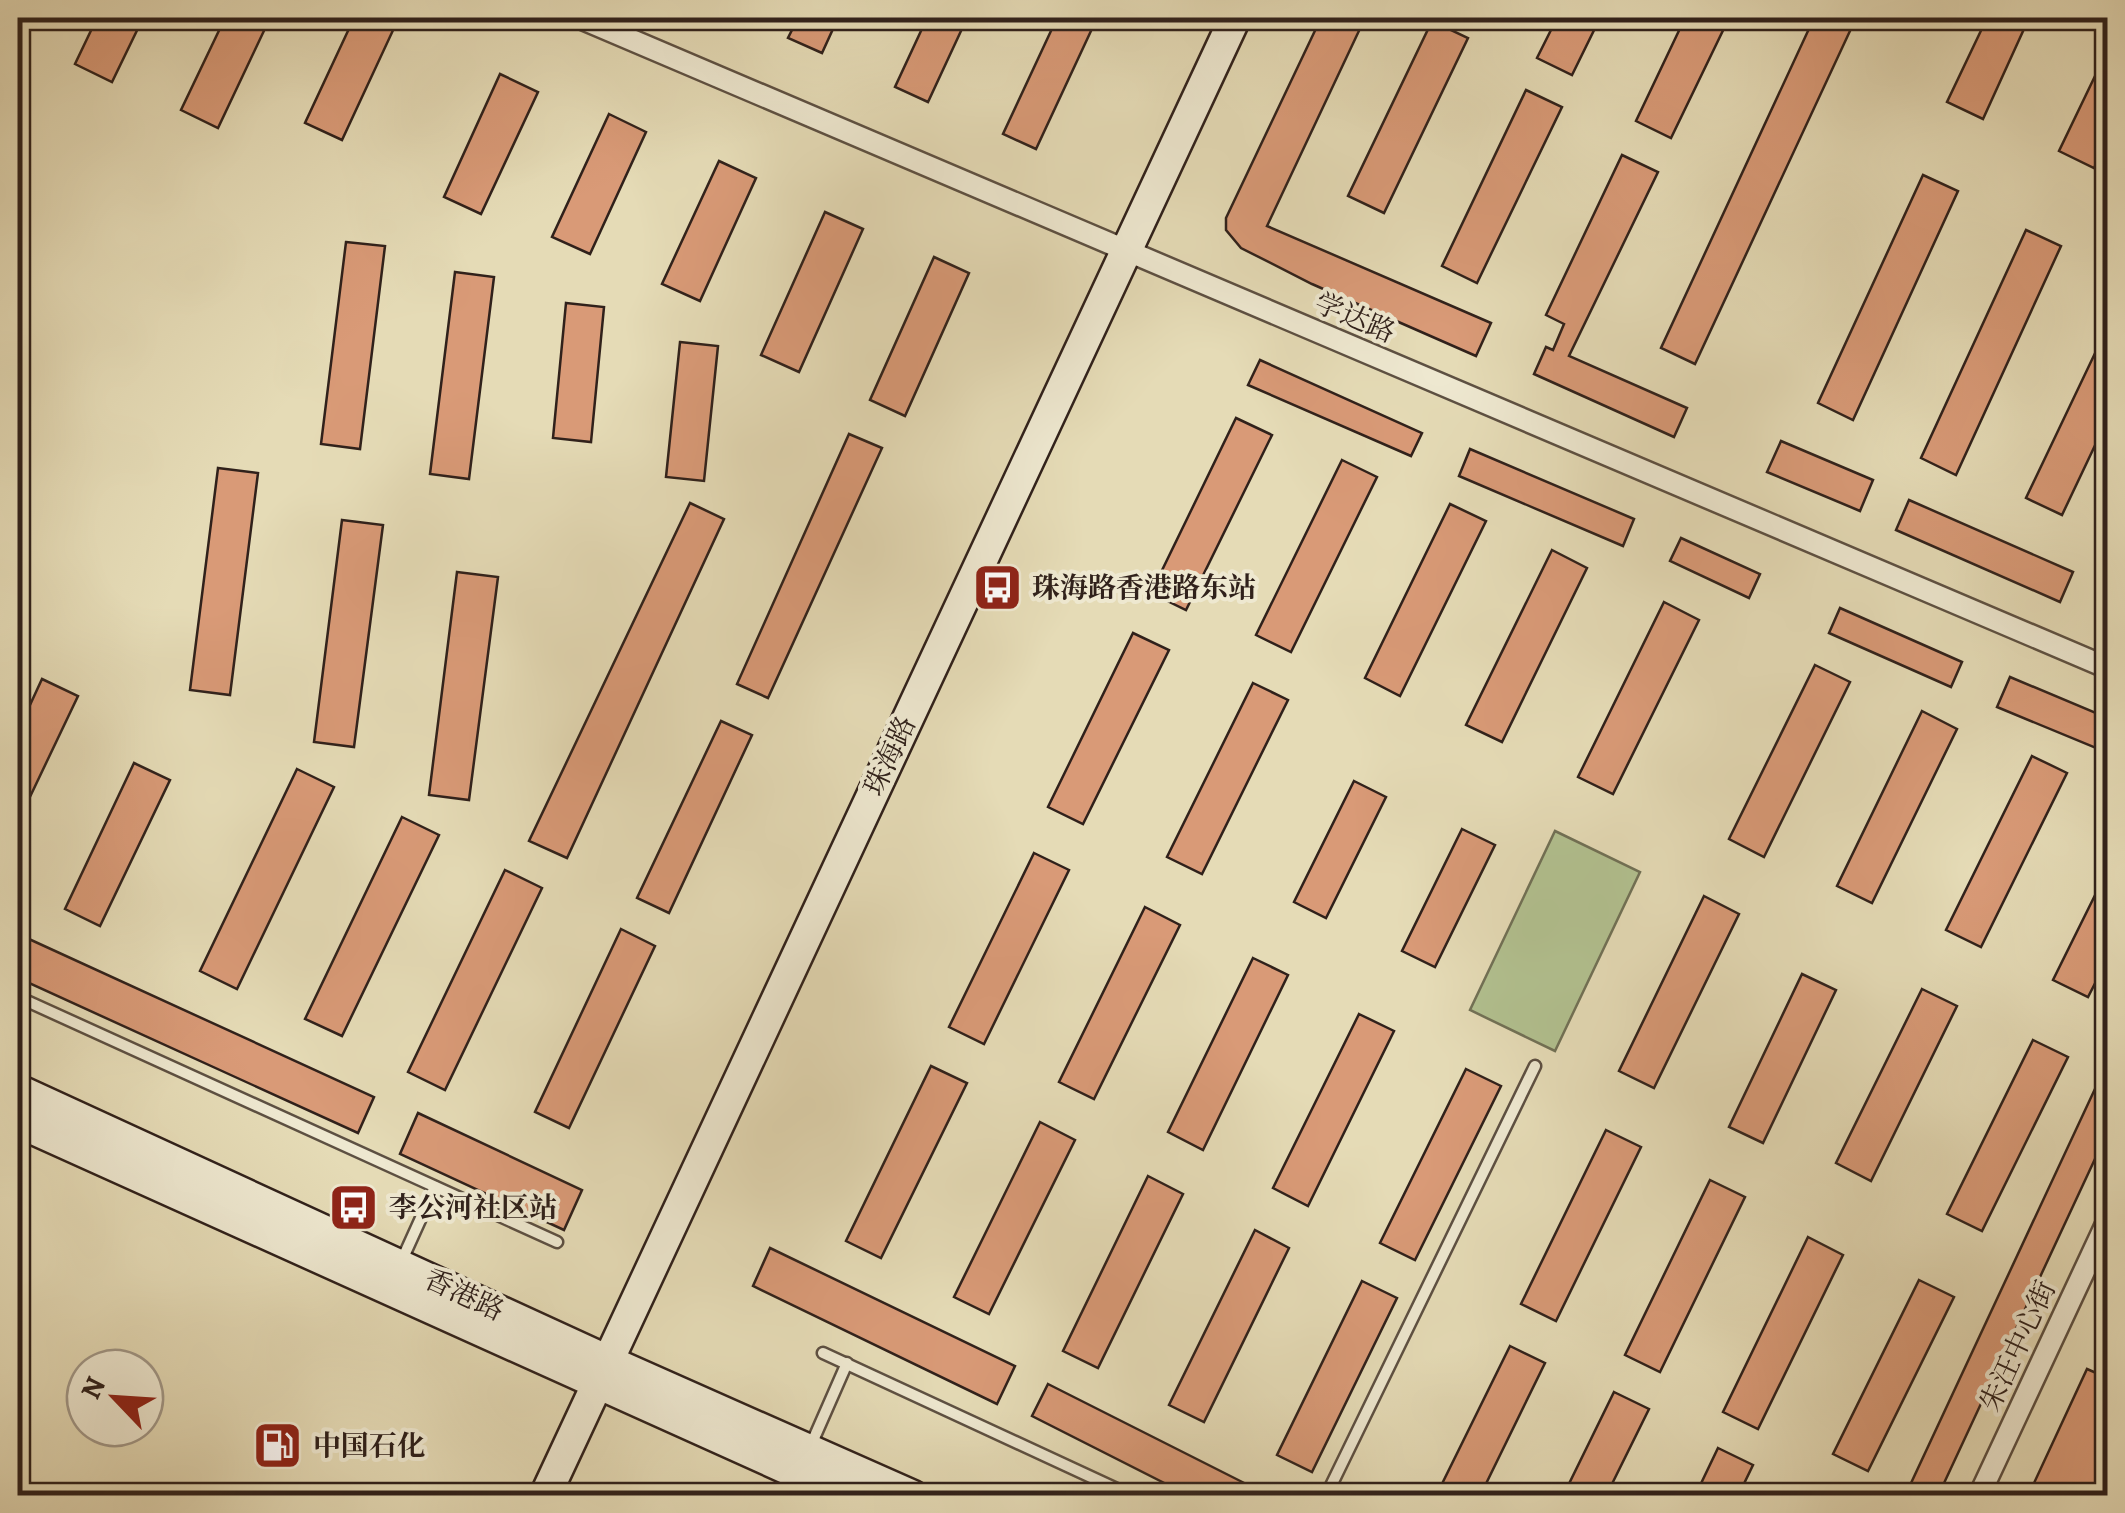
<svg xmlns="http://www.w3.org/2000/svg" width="2125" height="1513" viewBox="0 0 2125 1513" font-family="Alegreya,'Noto Serif SC',serif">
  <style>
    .park { fill: #b2c190; stroke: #717156; stroke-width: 2.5 }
    .building { fill: #d99a77; stroke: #30211b; stroke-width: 2.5 }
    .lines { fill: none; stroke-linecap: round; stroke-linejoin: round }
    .service-casing { stroke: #5d5042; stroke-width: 15 }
    .minor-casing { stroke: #5d5042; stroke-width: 25 }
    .secondary-casing { stroke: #30211b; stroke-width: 35 }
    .service { stroke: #eee8d0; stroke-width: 10 }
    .minor { stroke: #eee8d0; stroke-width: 20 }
    .secondary { stroke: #eee8d0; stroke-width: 30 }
    .labels { text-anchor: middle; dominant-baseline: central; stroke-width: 8; stroke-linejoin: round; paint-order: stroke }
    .street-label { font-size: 28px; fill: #30211b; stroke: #eee8d0 }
    .poi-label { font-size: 28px; font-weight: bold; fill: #30211b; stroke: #eee8d0; text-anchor: start }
  </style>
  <rect width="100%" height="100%" fill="#e5dbb6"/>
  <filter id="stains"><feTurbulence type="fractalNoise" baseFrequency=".002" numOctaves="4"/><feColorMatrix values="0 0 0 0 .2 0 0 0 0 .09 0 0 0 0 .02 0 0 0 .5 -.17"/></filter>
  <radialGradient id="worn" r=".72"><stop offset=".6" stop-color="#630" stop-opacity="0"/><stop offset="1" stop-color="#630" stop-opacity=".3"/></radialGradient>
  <!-- park -->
  <polygon class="park" points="1555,831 1640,872 1555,1051 1470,1010"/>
  <!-- building -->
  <g class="building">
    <polygon points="97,18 143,18 112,82 75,64"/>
    <polygon points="225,18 270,18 218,128 181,110"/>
    <polygon points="354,18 377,18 395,26 342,140 305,123"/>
    <polygon points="798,18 838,18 822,53 788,38"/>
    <polygon points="927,18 967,18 928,102 895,87"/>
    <polygon points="1057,18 1097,18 1036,149 1003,134"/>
    <polygon points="1321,18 1365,18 1267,226 1491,323 1476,356 1312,284 1241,248 1226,230 1226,218"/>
    <polygon points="1557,18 1600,18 1572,75 1537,58"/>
    <polygon points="1685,18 1729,18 1671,138 1636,121"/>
    <polygon points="1814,18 1856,18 1695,364 1661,348"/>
    <polygon points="1987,18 2029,18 1983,119 1947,102"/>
    <polygon points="1432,21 1468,38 1384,213 1348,196"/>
    <polygon points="2108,49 2108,139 2094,168 2059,151"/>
    <polygon points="500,74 538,92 481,214 444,197"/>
    <polygon points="1526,90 1562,107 1477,283 1442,266"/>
    <polygon points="609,114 646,132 590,254 552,237"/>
    <polygon points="1622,155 1658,172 1569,356 1687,408 1674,437 1534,374 1546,347 1553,350 1564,324 1546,315"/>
    <polygon points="719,161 756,178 700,301 662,284"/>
    <polygon points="1923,175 1958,191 1853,420 1818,403"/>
    <polygon points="825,212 863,229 799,372 761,355"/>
    <polygon points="2026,230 2061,246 1956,475 1921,458"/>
    <polygon points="346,242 385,246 360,449 321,444"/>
    <polygon points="934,257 969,273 905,416 870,400"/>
    <polygon points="455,272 494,277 469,479 430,474"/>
    <polygon points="566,303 604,307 591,442 553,438"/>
    <polygon points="2108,326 2108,418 2062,515 2026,498"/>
    <polygon points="680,342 718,346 704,481 666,477"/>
    <polygon points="1260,360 1422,433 1411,456 1248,385"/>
    <polygon points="1236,418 1272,435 1186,610 1151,593"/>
    <polygon points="849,434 882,448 768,698 737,684"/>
    <polygon points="1781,441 1873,480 1860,511 1767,472"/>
    <polygon points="1470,449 1634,519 1623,546 1459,476"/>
    <polygon points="1342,460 1377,477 1291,652 1256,635"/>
    <polygon points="218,468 258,473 230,695 190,690"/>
    <polygon points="1909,500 2073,572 2060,602 1896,530"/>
    <polygon points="690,503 724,519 567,858 529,841"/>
    <polygon points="1450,504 1486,521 1400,696 1365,678"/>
    <polygon points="342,520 383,525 354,747 314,742"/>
    <polygon points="1681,538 1760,574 1749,598 1670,561"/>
    <polygon points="1552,550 1587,568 1502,742 1466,725"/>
    <polygon points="457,572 498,577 469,800 429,795"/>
    <polygon points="1664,602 1699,620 1613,794 1578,777"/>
    <polygon points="1840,608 1962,662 1951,687 1829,633"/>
    <polygon points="1133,633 1169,650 1083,824 1048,807"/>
    <polygon points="1815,665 1850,682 1764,857 1729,839"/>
    <polygon points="2010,677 2108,718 2108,753 1997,707"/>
    <polygon points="42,679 78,696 18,822 18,731"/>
    <polygon points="1253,683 1288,700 1202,874 1167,857"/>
    <polygon points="1922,711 1957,729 1872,903 1837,886"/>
    <polygon points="721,721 752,735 669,913 637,898"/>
    <polygon points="2032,756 2067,773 1981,947 1946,930"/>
    <polygon points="134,763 170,780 100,926 65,909"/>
    <polygon points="297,769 334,787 237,989 200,971"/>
    <polygon points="1354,781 1386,797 1326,918 1294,902"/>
    <polygon points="402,817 439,835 342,1036 305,1019"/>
    <polygon points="1462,829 1495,845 1435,967 1402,951"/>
    <polygon points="1034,853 1069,870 984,1044 949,1027"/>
    <polygon points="2108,869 2108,958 2088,997 2053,980"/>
    <polygon points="505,870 542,888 445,1090 408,1072"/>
    <polygon points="1704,896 1739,914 1654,1088 1619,1071"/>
    <polygon points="1145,907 1180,925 1094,1099 1059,1082"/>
    <polygon points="621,929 655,946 569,1128 535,1112"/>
    <polygon points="18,934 374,1097 358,1133 18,978"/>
    <polygon points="1253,958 1288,975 1203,1150 1168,1132"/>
    <polygon points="1802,974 1836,990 1763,1143 1729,1127"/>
    <polygon points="1922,989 1957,1006 1871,1181 1836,1163"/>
    <polygon points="1359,1014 1394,1031 1308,1206 1273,1188"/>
    <polygon points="2033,1040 2068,1057 1982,1231 1947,1214"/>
    <polygon points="2108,1061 2108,1131 1938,1496 1905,1496"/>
    <polygon points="931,1066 967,1083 881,1258 846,1241"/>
    <polygon points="1466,1069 1501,1086 1415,1260 1380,1243"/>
    <polygon points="418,1113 582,1190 564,1230 400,1154"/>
    <polygon points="1040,1122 1075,1140 989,1314 954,1297"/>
    <polygon points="1606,1130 1641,1147 1556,1321 1521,1304"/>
    <polygon points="1148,1176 1183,1194 1098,1368 1063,1351"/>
    <polygon points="1710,1180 1745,1197 1660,1372 1625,1355"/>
    <polygon points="1255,1230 1289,1248 1204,1422 1169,1405"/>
    <polygon points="1808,1237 1843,1255 1758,1429 1723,1412"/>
    <polygon points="770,1248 1015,1366 997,1404 753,1286"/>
    <polygon points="1919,1280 1954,1297 1868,1471 1833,1454"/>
    <polygon points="1362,1281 1397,1298 1312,1472 1277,1455"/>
    <polygon points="1510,1346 1545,1363 1480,1496 1436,1496"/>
    <polygon points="2087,1369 2108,1378 2108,1496 2028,1496"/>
    <polygon points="1048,1384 1270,1496 1190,1496 1032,1416"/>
    <polygon points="1614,1392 1649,1409 1606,1496 1563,1496"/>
    <polygon points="1718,1448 1753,1465 1738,1496 1695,1496"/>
  </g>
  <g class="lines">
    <defs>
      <g id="service">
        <polyline points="18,997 557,1242"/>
        <polyline points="402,1260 435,1187"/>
        <polyline points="823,1353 1132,1496"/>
        <polyline points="811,1445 847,1363"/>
        <polyline points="626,1496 638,1496"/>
        <polyline points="1326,1496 1535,1066"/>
      </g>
      <g id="minor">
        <polyline points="580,18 2108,668"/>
        <polyline points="1979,1496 2108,1220"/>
      </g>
      <g id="secondary">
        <polyline points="18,1090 608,1361 913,1496"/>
        <polyline points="18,1122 848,1496"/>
        <polyline points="545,1496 1235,18"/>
      </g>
    </defs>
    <!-- service casing -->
    <use href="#service" class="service-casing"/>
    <!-- minor casing -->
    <use href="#minor" class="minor-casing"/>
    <!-- secondary casing -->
    <use href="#secondary" class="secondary-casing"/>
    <!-- service -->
    <use href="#service" class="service"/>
    <!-- minor -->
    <use href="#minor" class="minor"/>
    <!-- secondary -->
    <use href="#secondary" class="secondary"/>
  </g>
  <!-- icons -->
  <defs>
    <symbol id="bus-square" viewBox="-11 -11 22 22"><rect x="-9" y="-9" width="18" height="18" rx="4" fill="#8f2418" stroke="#eee8d0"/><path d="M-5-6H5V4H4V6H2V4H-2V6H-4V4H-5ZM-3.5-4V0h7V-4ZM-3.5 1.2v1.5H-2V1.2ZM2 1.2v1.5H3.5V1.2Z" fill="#fff"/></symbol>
    <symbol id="fuel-square" viewBox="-11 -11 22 22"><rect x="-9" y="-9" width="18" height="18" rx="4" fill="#8f2418" stroke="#eee8d0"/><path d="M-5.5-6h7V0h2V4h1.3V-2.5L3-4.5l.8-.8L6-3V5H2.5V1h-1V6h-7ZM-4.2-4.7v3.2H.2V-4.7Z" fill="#fff"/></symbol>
  </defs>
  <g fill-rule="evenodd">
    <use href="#bus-square" x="970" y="560" width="55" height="55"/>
    <use href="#bus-square" x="326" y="1180" width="55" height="55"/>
    <use href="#fuel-square" x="250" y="1418" width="55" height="55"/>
  </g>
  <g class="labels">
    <!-- street labels -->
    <g class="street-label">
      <text transform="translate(1355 318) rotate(23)">学达路</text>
      <text transform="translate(890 756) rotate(-65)">珠海路</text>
      <text transform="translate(464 1295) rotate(25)">香港路</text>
      <text transform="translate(2018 1346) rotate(-65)">朱汪中心街</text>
    </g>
    <!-- poi labels -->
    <g class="poi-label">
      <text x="1032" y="588">珠海路香港路东站</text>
      <text x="389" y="1208">李公河社区站</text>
      <text x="313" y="1446">中国石化</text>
    </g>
  </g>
  <!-- margin -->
  <rect width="2125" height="1513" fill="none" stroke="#e5dbb6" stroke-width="60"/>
  <rect x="20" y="20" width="2085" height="1473" fill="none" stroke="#30211b" stroke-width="5"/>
  <rect x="30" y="30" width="2065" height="1453" fill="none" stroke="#30211b" stroke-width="2.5"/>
  <!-- north arrow -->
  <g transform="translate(115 1398) rotate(295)"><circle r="48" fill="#eee8d0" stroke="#a29888" stroke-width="2.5"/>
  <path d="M0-8L18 38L0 25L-18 38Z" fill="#8f2418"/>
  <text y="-15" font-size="28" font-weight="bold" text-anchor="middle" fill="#30211b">N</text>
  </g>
  <rect width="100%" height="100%" filter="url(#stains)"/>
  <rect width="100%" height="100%" fill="url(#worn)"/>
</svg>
